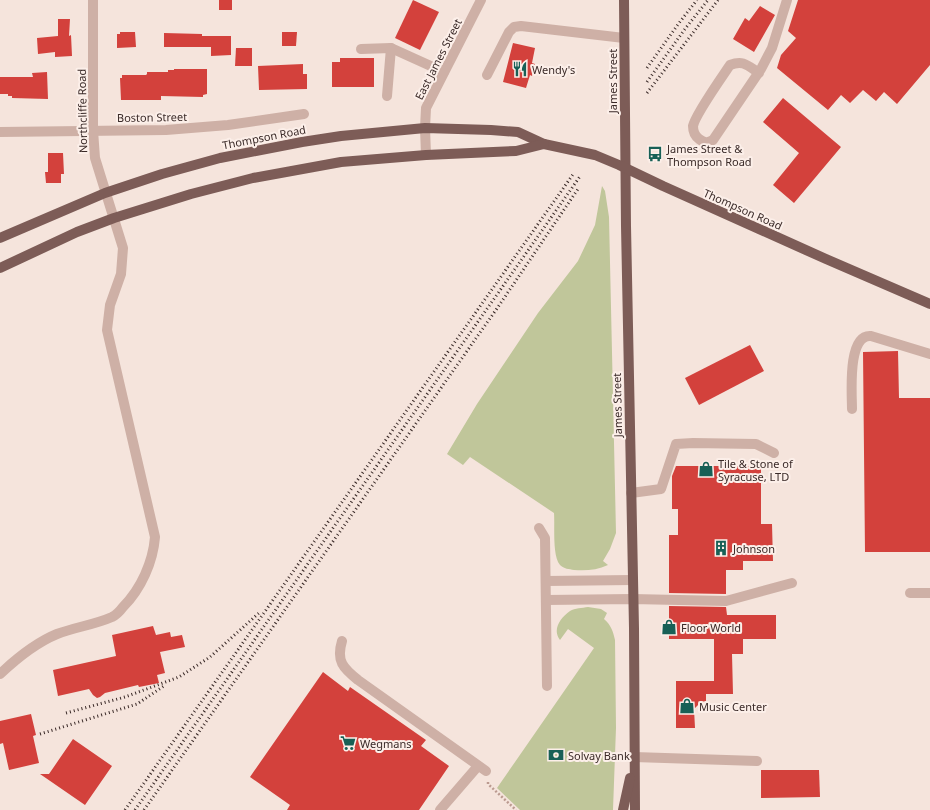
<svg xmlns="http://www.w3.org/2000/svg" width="930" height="810" viewBox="0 0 930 810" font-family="'Noto Sans',sans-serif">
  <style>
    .green { fill: #c0c69a }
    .building { fill: #d3413c }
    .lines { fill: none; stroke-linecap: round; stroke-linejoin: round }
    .path { stroke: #bb9a90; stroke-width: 2.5; stroke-dasharray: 2 2; stroke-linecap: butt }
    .minor { stroke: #ceb0a6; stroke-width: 10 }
    .major { stroke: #7d5c57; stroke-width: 10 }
    .rail { stroke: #3a2a28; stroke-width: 3; stroke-dasharray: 1 3; stroke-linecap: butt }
    .labels { text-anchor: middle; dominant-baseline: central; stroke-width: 4; stroke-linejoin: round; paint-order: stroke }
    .street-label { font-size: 11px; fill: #3a2a28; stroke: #fcefe9 }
    .poi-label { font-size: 11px; fill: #3a2a28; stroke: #fcefe9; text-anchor: start }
  </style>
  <rect width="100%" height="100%" fill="#f5e4dc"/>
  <!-- green -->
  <g class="green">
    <path d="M602,186L605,191L609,217L616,533L610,549L603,561L608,565C597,570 586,571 574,570C569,569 564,569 560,565C552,556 555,525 554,513L470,457L463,465L447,454L477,404L538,313L578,261L595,225Z"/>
    <path d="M588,607L601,609L607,613L604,619C611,625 613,631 615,640L616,728L613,810H520L497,788L594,648L568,629L560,640C552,630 560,618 570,611C575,608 582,608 588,607Z"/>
  </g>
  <!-- building -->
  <g class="building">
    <rect x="219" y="0" width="13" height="10"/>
    <polygon points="413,0 439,12 420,50 395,38"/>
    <polygon points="798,0 930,0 930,65 897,104 884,92 876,101 863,90 850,103 841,95 828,110 777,68 781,55 796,38 788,31"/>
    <polygon points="760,6 775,15 754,52 733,39 745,18 749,21"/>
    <polygon points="58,19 70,19 69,36 71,35 72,56 55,57 55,52 38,54 37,38 58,36"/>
    <polygon points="120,32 135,32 136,47 117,48 117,34 120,34"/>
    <polygon points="282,32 297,32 296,46 282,46"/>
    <polygon points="164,33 202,34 202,36 231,36 231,55 211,56 211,47 164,47"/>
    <polygon points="513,43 535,48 532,63 535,64 532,76 530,75 526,88 503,82"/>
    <polygon points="236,48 252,48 252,66 235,66"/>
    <polygon points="340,58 374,58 374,87 332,87 332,62 340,62"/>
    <polygon points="303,64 303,74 307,74 307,89 259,90 258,66"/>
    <polygon points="174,69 207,69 207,94 203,95 203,97 161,96 161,100 121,100 120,78 122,78 122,75 146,75 147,74 147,72 168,72 168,70 174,70"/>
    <polygon points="47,72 48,99 12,98 12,96 8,96 8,94 0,94 0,77 33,77 32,73"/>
    <polygon points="783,98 841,147 794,203 773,185 799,153 763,122"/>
    <polygon points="48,153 63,153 64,174 61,174 61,183 46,183 45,172 48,172"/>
    <polygon points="750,345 764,371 699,405 685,378"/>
    <polygon points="898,351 899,398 930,398 930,552 865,552 863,352"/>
    <polygon points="676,466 761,466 761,524 772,524 773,561 743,561 743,570 726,570 726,594 669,593 669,535 678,535 678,509 672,509 672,476"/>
    <polygon points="669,606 726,607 727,615 776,615 776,639 743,639 743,654 732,654 733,694 706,694 706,701 701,702 694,709 695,728 676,728 676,681 714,681 714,639 669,639"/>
    <polygon points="153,626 156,635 170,632 171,637 182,635 185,647 160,652 165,673 157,675 159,683 139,687 138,685 105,693 100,697 97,698 93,695 89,689 58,696 53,670 116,656 112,635"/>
    <polygon points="323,672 348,691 350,687 426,740 421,746 449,766 419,810 287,810 290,805 250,777"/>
    <polygon points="31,714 36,735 33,736 39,763 9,770 3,743 0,744 0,721"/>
    <polygon points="73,739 112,766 85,805 40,774 49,774"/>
    <polygon points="761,770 819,770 820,797 761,798"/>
  </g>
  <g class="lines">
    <!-- path -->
    <polyline class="path" points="488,782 488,784 516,810"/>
    <!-- minor -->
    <g class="minor">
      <polyline points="361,49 391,48 444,72"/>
      <path d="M759,73C747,65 743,60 730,65C722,77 695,115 693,126C693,132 695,136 699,139C705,143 707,143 713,140L761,69L772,48L787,0"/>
      <polyline points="487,75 509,32 514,27 521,26 624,38"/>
      <polyline points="387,96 391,48"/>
      <polyline points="0,132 166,130 228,125 304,114"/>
      <polyline points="426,155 425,128 426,108 481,0"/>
      <path d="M852,409C852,394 847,334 871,336L930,354"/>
      <polyline points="631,493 661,489 676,444 693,443 756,444 774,453"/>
      <polyline points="539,528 545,538 547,686"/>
      <polyline points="546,581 632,580"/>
      <polyline points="910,593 930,593"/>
      <polyline points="546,600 632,599 726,601 792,583"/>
      <path d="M342,641C336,661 343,668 358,680L486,771"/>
      <path d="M0,674C17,658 35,643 57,634C75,627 94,625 112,617C116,615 120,611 123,607C141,589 153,562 155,537L107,330L110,305L121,274L123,248L95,158L93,130V0"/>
      <polyline points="634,757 757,761"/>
      <polyline points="440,810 478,766"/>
    </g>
    <!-- major -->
    <g class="major">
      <polyline points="624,0 626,226 634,628 635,810"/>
      <polyline points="0,238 105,193 162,174 220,158 302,142 341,136 425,128 491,130 518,132 544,144 595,155 619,165 663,186 826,259 930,304"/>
      <polyline points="0,268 77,232 114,218 191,194 253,178 341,162 426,155 516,151 544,144"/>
      <polyline points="623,810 630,778"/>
    </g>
    <!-- rail -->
    <g class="rail">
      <polyline points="647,68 679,23 697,0"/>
      <polyline points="647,82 685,29 708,0"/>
      <polyline points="647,93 718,0"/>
      <polyline points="66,713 125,697 179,677 210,657 259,613"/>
      <polyline points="40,734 137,704 164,686"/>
      <polyline points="125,810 574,173"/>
      <polyline points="135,810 581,175"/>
      <polyline points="144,810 498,307 578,189"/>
    </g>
  </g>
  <!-- icons -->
  <defs>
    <symbol id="restaurant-bare" viewBox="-9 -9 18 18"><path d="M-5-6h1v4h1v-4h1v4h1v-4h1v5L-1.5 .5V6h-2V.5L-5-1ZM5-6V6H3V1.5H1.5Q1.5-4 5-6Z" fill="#186056" stroke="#fcefe9" stroke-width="2.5" paint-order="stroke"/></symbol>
    <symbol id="bus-bare" viewBox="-9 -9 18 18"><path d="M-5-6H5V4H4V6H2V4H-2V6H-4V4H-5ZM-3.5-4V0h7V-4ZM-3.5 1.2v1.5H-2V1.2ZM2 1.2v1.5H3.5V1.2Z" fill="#186056" stroke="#fcefe9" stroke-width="2.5" paint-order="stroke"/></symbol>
    <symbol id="shop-bare" viewBox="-9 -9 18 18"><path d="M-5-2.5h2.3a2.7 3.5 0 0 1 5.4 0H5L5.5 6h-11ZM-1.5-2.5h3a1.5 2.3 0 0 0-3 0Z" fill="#186056" stroke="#fcefe9" stroke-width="2.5" paint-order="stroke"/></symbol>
    <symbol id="building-bare" viewBox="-9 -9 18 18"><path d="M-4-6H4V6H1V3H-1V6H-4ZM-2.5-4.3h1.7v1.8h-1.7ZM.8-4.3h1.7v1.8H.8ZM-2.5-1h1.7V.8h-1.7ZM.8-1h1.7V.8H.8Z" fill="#186056" stroke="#fcefe9" stroke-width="2.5" paint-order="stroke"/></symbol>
    <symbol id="supermarket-bare" viewBox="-9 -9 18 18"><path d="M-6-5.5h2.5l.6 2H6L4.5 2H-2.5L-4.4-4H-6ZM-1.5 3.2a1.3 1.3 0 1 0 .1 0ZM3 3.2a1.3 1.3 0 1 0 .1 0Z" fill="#186056" stroke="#fcefe9" stroke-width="2.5" paint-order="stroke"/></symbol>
    <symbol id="bank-bare" viewBox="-9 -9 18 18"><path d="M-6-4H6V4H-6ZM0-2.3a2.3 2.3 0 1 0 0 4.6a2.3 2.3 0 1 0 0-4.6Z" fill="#186056" stroke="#fcefe9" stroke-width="2.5" paint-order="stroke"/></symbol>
  </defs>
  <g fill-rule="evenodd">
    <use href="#restaurant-bare" x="509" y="58" width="22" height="22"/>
    <use href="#bus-bare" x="644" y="143" width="22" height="22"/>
    <use href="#shop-bare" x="695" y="458" width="22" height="22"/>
    <use href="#building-bare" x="710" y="537" width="22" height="22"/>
    <use href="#shop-bare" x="658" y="616" width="22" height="22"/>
    <use href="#shop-bare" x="676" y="695" width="22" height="22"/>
    <use href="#supermarket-bare" x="337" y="732" width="22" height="22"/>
    <use href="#bank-bare" x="545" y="744" width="22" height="22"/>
  </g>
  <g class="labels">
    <!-- street labels -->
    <g class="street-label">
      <text transform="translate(438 59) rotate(-63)">East James Street</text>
      <text transform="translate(612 81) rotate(-90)">James Street</text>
      <text transform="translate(82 111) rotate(-91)">Northcliffe Road</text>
      <text transform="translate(152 117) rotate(-1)">Boston Street</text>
      <text transform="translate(264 137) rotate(-11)">Thompson Road</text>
      <text transform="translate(743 209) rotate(24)">Thompson Road</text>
      <text transform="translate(617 405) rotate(-91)">James Street</text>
    </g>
    <!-- poi labels -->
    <g class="poi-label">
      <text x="532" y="69">Wendy's</text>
      <text x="667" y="148">James Street &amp;<tspan x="667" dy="13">Thompson Road</tspan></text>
      <text x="718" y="463">Tile &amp; Stone of<tspan x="718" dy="13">Syracuse, LTD</tspan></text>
      <text x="733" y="548">Johnson</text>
      <text x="681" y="627">Floor World</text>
      <text x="699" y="706">Music Center</text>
      <text x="360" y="743">Wegmans</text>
      <text x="568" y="755">Solvay Bank</text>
    </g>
  </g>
</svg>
